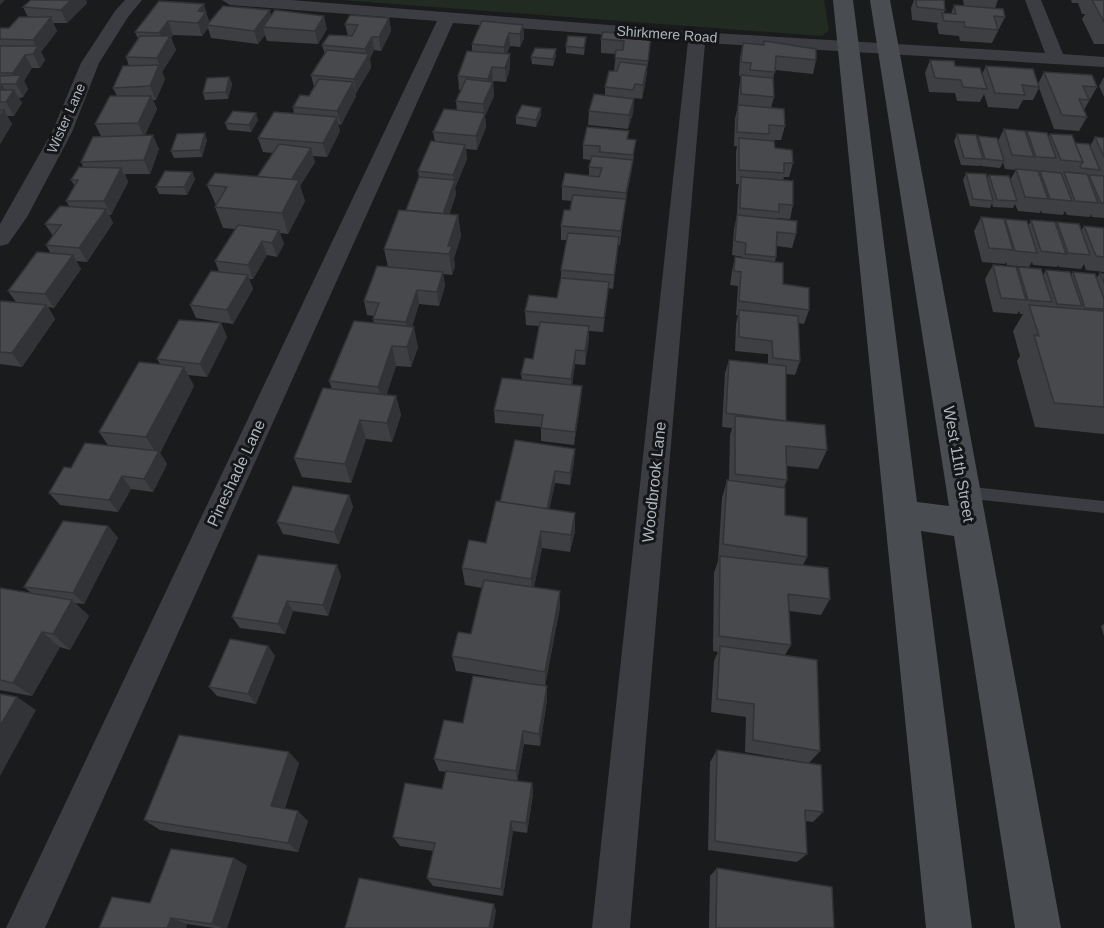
<svg xmlns="http://www.w3.org/2000/svg" width="1104" height="928" viewBox="0 0 1104 928" font-family="Arial,sans-serif">
  <style>
    .green { fill: #222b22 }
    .lines { fill: none; stroke-linecap: round; stroke-linejoin: round }
    .lane { fill: #3b3d42; fill-rule: evenodd }
    .street { fill: #3b3d42; fill-rule: evenodd }
    .secondary { fill: #494d51; fill-rule: evenodd }
    .wall { fill: #3d3f42 }
    .shaded-wall { fill: #323336 }
    .building { fill: #47494d; stroke: #323336; stroke-width: 1.5 }
    .labels { text-anchor: middle; dominant-baseline: central; stroke-width: 6; stroke-linejoin: round; paint-order: stroke }
    .far-street-label { font-size: 14px; fill: #adb4bc; stroke: #151618 }
    .street-label { font-size: 16px; fill: #adb4bc; stroke: #151618 }
  </style>
  <rect width="100%" height="100%" fill="#1a1b1d"/>
  <!-- green -->
  <polygon class="green" points="341,0 824,0 829,30 822,36"/>
  <g class="lines">
    <!-- lane -->
    <polygon class="lane" points="963,486 1104,501 1104,513 963,498 958,496 956,492 958,488"/>
    <!-- street -->
    <g class="street">
      <polygon points="125,0 142,0 128,17 99,63 72,132 27,217 8,244 0,246 0,224 52,132 81,63 115,11"/>
      <polygon points="222,0 291,0 697,32 1045,53 1025,0 1041,0 1063,54 1104,57 1104,67 705,43 630,928 592,928 688,41 453,23 45,928 6,928 437,21 230,5"/>
    </g>
    <!-- secondary -->
    <polygon class="secondary" points="833,0 853,0 917,502 949,506 870,0 890,0 1061,928 1015,928 954,536 921,531 972,928 926,928"/>
  </g>
  <!-- wall -->
  <g class="wall">
    <polygon points="31,0 86,0 87,3 67,23 53,23 57,31 41,52 45,60 40,68 32,68 24,81 28,89 23,97 19,98 22,103 14,116 7,116 12,124 0,144 0,28 9,28 28,17 23,7"/>
    <polygon points="914,0 944,0 945,10 944,13 951,14 954,5 964,6 963,0 998,0 995,8 1005,17 992,43 960,41 959,36 939,34 937,26 938,23 912,20 911,8"/>
    <polygon points="1071,0 1104,0 1104,44 1094,44 1082,19 1085,14 1082,14 1078,3 1072,3"/>
    <polygon points="159,1 208,17 208,18 209,22 271,15 327,29 318,44 267,41 265,35 258,44 211,38 208,28 202,36 173,35 171,38 176,50 162,72 165,79 156,100 153,100 157,109 145,135 159,149 150,174 125,174 128,182 111,215 109,215 113,223 87,262 76,261 81,269 54,308 48,307 55,319 22,367 0,364 0,302 16,302 8,291 51,254 46,245 53,236 45,224 69,206 66,201 75,186 71,180 84,168 81,162 101,136 95,124 117,96 113,88 129,66 126,57 138,39 135,32"/>
    <polygon points="389,18 391,31 381,51 374,50 370,58 371,68 356,93 355,93 356,96 341,125 338,124 340,131 327,157 313,156 315,162 300,186 305,201 288,234 280,233 284,244 277,257 267,255 253,279 249,279 253,289 233,324 196,318 190,305 219,272 215,261 235,229 223,228 215,207 216,205 207,185 257,177 273,153 263,152 258,138 294,114 293,107 309,96 314,87 311,75 325,54 322,45 348,36 345,24"/>
    <polygon points="523,25 524,38 520,47 510,46 507,54 510,54 510,68 506,82 493,81 494,96 485,116 486,127 477,150 466,149 467,159 455,188 456,194 449,215 458,215 461,236 454,258 455,266 452,275 443,274 445,286 439,306 419,304 412,327 418,347 411,367 396,366 386,395 396,396 401,415 392,442 366,439 351,483 302,477 294,458 332,389 329,381 374,323 373,319 374,316 367,315 364,301 388,267 384,249 406,211 419,178 418,171 435,142 433,132 457,111 456,101 461,90 459,90 458,76 472,52 472,44"/>
    <polygon points="651,35 646,79 642,99 634,98 633,113 628,129 588,125 589,111 605,96 605,87 614,71 616,54 601,53 601,39"/>
    <polygon points="586,37 584,55 566,53 566,46"/>
    <polygon points="743,43 816,60 813,74 775,70 773,79 774,97 771,108 785,126 781,140 768,140 775,148 793,163 789,177 784,177 783,180 793,205 790,219 777,218 777,219 796,234 792,248 776,246 776,257 775,262 783,284 809,310 804,324 798,323 800,361 795,375 786,374 786,421 827,450 818,469 787,466 787,480 784,488 785,515 807,557 803,565 830,599 821,615 789,611 791,645 785,655 820,751 809,763 745,752 746,717 711,712 714,661 718,652 713,651 714,573 718,561 722,498 727,480 729,480 730,435 732,428 722,427 725,373 729,360 768,364 768,354 735,351 736,324 738,315 736,315 738,286 730,285 732,271 735,257 743,258 743,257 732,255 734,229 737,215 738,191 739,184 736,184 736,152 737,146 734,146 735,119 738,105 739,89 741,76 739,76 740,57"/>
    <polygon points="556,49 556,56 553,66 532,64 531,57"/>
    <polygon points="930,60 955,66 982,74 986,66 1038,84 1044,72 1097,87 1084,110 1087,117 1079,131 1054,129 1039,88 1033,100 1023,100 1018,109 988,107 984,94 980,102 957,101 955,93 929,92 925,73"/>
    <polygon points="229,77 232,84 228,99 205,100 203,93"/>
    <polygon points="1104,77 1104,97 1099,86"/>
    <polygon points="541,108 541,115 536,127 516,124 516,117"/>
    <polygon points="258,120 251,132 228,130 225,123"/>
    <polygon points="1004,129 1026,134 1027,131 1048,138 1050,134 1075,143 1090,146 1095,137 1104,138 1104,218 1092,217 1091,214 1090,217 1067,215 1065,211 1063,215 1042,213 1041,210 1040,213 1018,211 1015,204 1013,208 993,207 992,203 990,208 970,206 963,180 966,173 987,179 989,175 1010,180 1016,170 1005,169 1003,162 1000,168 981,166 981,164 980,166 961,165 954,141 957,134 977,139 978,136 998,141"/>
    <polygon points="628,139 634,154 625,205 620,245 618,245 613,289 608,288 603,332 589,331 585,365 575,364 572,385 581,399 574,445 541,441 541,427 495,423 494,410 522,380 521,374 533,359 539,326 526,325 525,311 557,298 561,280 561,270 567,240 561,240 561,226 570,210 572,201 562,200 562,186 589,176 589,167 591,160 583,159 583,145"/>
    <polygon points="207,140 202,157 174,158 171,151"/>
    <polygon points="192,172 195,179 187,195 159,194 156,187"/>
    <polygon points="981,217 1004,221 1005,219 1029,225 1031,220 1056,225 1057,222 1081,231 1084,226 1104,228 1104,272 1086,270 1084,264 1081,269 1059,267 1059,265 1057,267 1033,265 1032,262 1029,267 1007,265 1006,262 1005,264 982,262 974,231"/>
    <polygon points="993,265 1017,270 1018,267 1043,275 1046,270 1071,275 1073,272 1096,279 1100,273 1104,274 1104,434 1035,427 1017,361 1020,356 1013,331 1023,314 1020,314 1019,311 1017,314 993,312 985,279"/>
    <polygon points="221,323 227,337 207,377 188,375 194,386 160,453 167,464 153,492 131,489 118,512 60,505 49,493 71,468 108,445 99,432 160,364 157,359"/>
    <polygon points="575,449 574,461 570,485 555,483 549,509 575,531 570,552 542,548 534,587 560,591 560,607 545,686 456,671 452,656 471,634 482,588 465,585 462,568 486,543 500,502"/>
    <polygon points="349,495 353,507 339,544 283,534 277,522"/>
    <polygon points="108,526 118,538 84,604 75,603 89,616 70,650 60,647 32,696 0,690 0,588 31,593 24,587"/>
    <polygon points="341,576 328,616 293,611 285,634 240,628 232,617"/>
    <polygon points="1104,624 1104,636 1101,626"/>
    <polygon points="268,646 275,656 256,704 217,696 209,687"/>
    <polygon points="547,686 547,700 540,746 524,744 517,781 532,783 533,794 527,833 513,831 503,896 433,886 427,878 433,851 400,846 393,837 442,789 446,772 439,771 434,759 463,723"/>
    <polygon points="717,750 823,812 813,822 805,821 807,854 797,862 708,850 710,762"/>
    <polygon points="299,763 285,808 308,821 298,852 160,830 144,820"/>
    <polygon points="234,858 247,866 227,928 214,928 187,924 186,928 150,903"/>
    <polygon points="717,868 834,928 709,928 710,876"/>
  </g>
  <!-- shaded-wall -->
  <g class="shaded-wall">
    <polygon points="0,0 5,0 0,5"/>
    <polygon points="71,0 86,0 87,3 67,23 61,10"/>
    <polygon points="204,4 210,25 207,25 208,28 202,36 198,23 198,11"/>
    <polygon points="270,10 273,24 263,27 265,35 258,44 254,31"/>
    <polygon points="324,16 327,29 318,44 315,31"/>
    <polygon points="51,17 57,31 41,52 45,60 40,68 33,54 37,48 33,40"/>
    <polygon points="389,18 391,31 381,51 379,37"/>
    <polygon points="168,21 173,35 171,38 176,50 162,72 157,58 164,46 159,33"/>
    <polygon points="523,25 524,38 520,47 520,34"/>
    <polygon points="509,33 510,46 504,60 504,47"/>
    <polygon points="372,37 374,50 370,58 371,68 356,93 354,79 367,58 365,49"/>
    <polygon points="556,49 556,56 553,66 553,59"/>
    <polygon points="510,54 510,68 506,82 505,68"/>
    <polygon points="25,55 32,68 24,81 28,89 23,97 16,84 17,81 13,73"/>
    <polygon points="159,65 165,79 156,100 150,86"/>
    <polygon points="647,65 646,79 642,99 643,85"/>
    <polygon points="492,67 493,81 491,86 493,82 494,96 485,116 486,127 477,150 476,136 484,115 483,104 489,91 488,79"/>
    <polygon points="229,77 232,84 228,99 226,92"/>
    <polygon points="353,82 356,96 341,125 337,111"/>
    <polygon points="2,84 9,98 14,90 22,103 14,116 6,102 0,95 0,86"/>
    <polygon points="151,96 157,109 144,137 138,123"/>
    <polygon points="634,99 633,113 628,129 629,115"/>
    <polygon points="541,108 541,115 536,127 536,120"/>
    <polygon points="4,110 12,124 0,144 0,117"/>
    <polygon points="256,113 258,120 251,132 249,125"/>
    <polygon points="337,117 340,131 327,157 323,143"/>
    <polygon points="205,133 207,140 202,157 200,150"/>
    <polygon points="153,135 159,149 150,174 144,160"/>
    <polygon points="465,145 467,159 455,188 456,194 445,228 443,214 454,182 453,175"/>
    <polygon points="311,148 315,162 300,186 305,201 288,234 282,213 290,182"/>
    <polygon points="633,160 631,174 625,205 620,245 626,193"/>
    <polygon points="121,168 128,182 111,215 104,201"/>
    <polygon points="192,172 195,179 187,195 184,187"/>
    <polygon points="106,209 113,223 87,262 79,248"/>
    <polygon points="458,215 461,236 454,258 455,266 452,275 448,246"/>
    <polygon points="279,230 284,244 277,257 272,243"/>
    <polygon points="619,237 618,251 613,289 614,275"/>
    <polygon points="262,241 267,255 253,279 248,265"/>
    <polygon points="73,255 81,269 54,308 45,294"/>
    <polygon points="443,272 445,286 439,306 437,292"/>
    <polygon points="248,275 253,289 233,324 227,310"/>
    <polygon points="609,282 608,296 603,332 604,318"/>
    <polygon points="417,290 419,304 409,336 406,322"/>
    <polygon points="46,305 55,319 22,367 12,353"/>
    <polygon points="221,323 227,337 207,377 200,364"/>
    <polygon points="589,326 589,340 585,365 585,351"/>
    <polygon points="414,327 418,347 411,367 407,347"/>
    <polygon points="392,346 396,366 383,406 378,387"/>
    <polygon points="576,350 575,364 571,392 571,379"/>
    <polygon points="184,367 194,386 160,453 167,464 153,492 144,479 157,454 146,437"/>
    <polygon points="582,386 581,399 574,445 575,432"/>
    <polygon points="396,396 401,415 392,442 387,423"/>
    <polygon points="360,420 366,439 351,483 345,464"/>
    <polygon points="575,449 574,461 570,485 570,473"/>
    <polygon points="555,471 555,483 547,521 547,509"/>
    <polygon points="122,476 131,489 118,512 109,500"/>
    <polygon points="349,495 353,507 339,544 334,532"/>
    <polygon points="575,513 575,531 570,552 571,535"/>
    <polygon points="108,526 118,538 84,604 73,593"/>
    <polygon points="541,531 542,548 532,596 531,579"/>
    <polygon points="337,565 341,576 328,616 323,605"/>
    <polygon points="560,591 560,607 545,686 545,672"/>
    <polygon points="72,600 89,616 70,650 53,634"/>
    <polygon points="287,601 293,611 285,634 278,624"/>
    <polygon points="42,632 60,647 32,696 13,683"/>
    <polygon points="268,646 275,656 256,704 248,694"/>
    <polygon points="547,686 547,700 540,746 539,734"/>
    <polygon points="17,697 36,710 0,776 0,726"/>
    <polygon points="523,731 524,744 517,782 516,771"/>
    <polygon points="289,752 299,763 282,816 271,806"/>
    <polygon points="532,783 533,794 527,833 526,823"/>
    <polygon points="298,811 308,821 298,852 288,843"/>
    <polygon points="511,821 513,831 503,896 501,889"/>
    <polygon points="234,858 247,866 227,928 222,928 212,924"/>
    <polygon points="494,904 496,911 493,928 489,928"/>
    <polygon points="171,918 187,924 186,928 167,928"/>
  </g>
  <!-- building -->
  <g class="building">
    <polygon points="31,0 71,0 61,10 23,7"/>
    <polygon points="916,0 944,0 945,10 917,7"/>
    <polygon points="1092,0 1104,0 1104,22"/>
    <polygon points="159,1 204,4 198,11 206,12 198,23 168,21 159,33 135,32"/>
    <polygon points="954,5 1003,9 1005,17 994,16 998,30 965,27 964,22 944,21 942,13 956,14"/>
    <polygon points="223,6 270,10 254,31 207,25"/>
    <polygon points="275,10 324,16 315,31 263,27"/>
    <polygon points="350,15 389,18 379,37 372,37 365,49 322,45 329,35 352,36 358,25 345,24"/>
    <polygon points="19,17 51,17 33,40 0,39 0,28 9,28"/>
    <polygon points="482,21 523,25 520,34 509,33 504,47 472,44"/>
    <polygon points="603,32 651,35 648,61 615,58 616,50 623,50 624,41 601,39"/>
    <polygon points="140,36 170,36 157,58 126,57"/>
    <polygon points="568,36 586,37 584,48 566,46"/>
    <polygon points="764,41 816,49 816,60 776,56 775,72 750,70 751,63 741,62 743,43 764,45"/>
    <polygon points="0,46 38,46 33,54 25,55 13,73 0,73"/>
    <polygon points="535,48 556,49 553,59 531,57"/>
    <polygon points="327,50 369,54 354,79 311,75"/>
    <polygon points="467,51 510,54 505,68 492,67 488,79 458,76"/>
    <polygon points="930,60 954,61 955,66 980,68 987,89 963,87 961,80 935,78"/>
    <polygon points="620,62 647,65 643,85 635,84 633,90 605,87 609,71 617,71"/>
    <polygon points="159,65 150,86 113,88 123,66"/>
    <polygon points="986,66 1033,69 1039,87 1022,85 1025,95 995,93"/>
    <polygon points="1044,72 1092,75 1097,87 1083,86 1089,100 1079,99 1087,117 1062,115"/>
    <polygon points="21,75 16,84 2,84 0,86 0,76"/>
    <polygon points="741,75 773,78 774,97 741,94"/>
    <polygon points="229,77 226,92 203,93 207,78"/>
    <polygon points="319,79 353,82 337,111 293,107 300,95 309,96"/>
    <polygon points="466,79 493,82 483,104 456,101"/>
    <polygon points="0,90 14,90 6,102 0,102"/>
    <polygon points="594,94 634,99 629,115 589,111"/>
    <polygon points="110,96 151,96 138,123 95,124"/>
    <polygon points="522,105 541,108 536,120 516,117"/>
    <polygon points="738,105 784,109 785,126 769,125 769,134 737,132"/>
    <polygon points="444,109 485,113 476,136 433,132"/>
    <polygon points="0,110 4,110 0,117"/>
    <polygon points="233,111 256,113 249,125 225,123"/>
    <polygon points="274,112 337,117 323,143 258,138"/>
    <polygon points="587,127 629,131 627,139 636,140 633,155 600,152 600,146 583,145"/>
    <polygon points="1004,129 1025,131 1034,157 1012,155"/>
    <polygon points="1027,131 1047,133 1056,158 1036,157"/>
    <polygon points="205,133 200,150 171,151 177,134"/>
    <polygon points="957,134 976,135 983,159 964,158"/>
    <polygon points="1050,134 1072,135 1083,162 1061,160"/>
    <polygon points="153,135 144,160 81,162 93,137"/>
    <polygon points="978,136 997,138 1004,161 985,159"/>
    <polygon points="1095,137 1104,138 1104,157"/>
    <polygon points="739,138 774,141 775,148 792,150 793,163 784,163 784,173 739,170"/>
    <polygon points="431,141 465,145 453,175 418,171"/>
    <polygon points="1075,143 1089,144 1100,170 1081,168 1080,166 1083,162"/>
    <polygon points="279,144 311,148 291,180 257,177"/>
    <polygon points="592,156 633,160 626,193 562,186 565,173 599,177 602,168 589,167"/>
    <polygon points="79,167 121,168 104,201 66,201 78,180 71,180"/>
    <polygon points="1016,169 1038,171 1048,199 1025,197"/>
    <polygon points="165,171 192,172 184,187 156,187"/>
    <polygon points="1040,171 1061,173 1072,201 1050,199"/>
    <polygon points="1064,172 1087,174 1098,203 1075,201"/>
    <polygon points="215,173 299,180 282,213 215,207 227,187 207,185"/>
    <polygon points="966,173 986,174 993,201 973,199"/>
    <polygon points="989,175 1009,176 1017,201 997,200"/>
    <polygon points="1089,175 1104,176 1104,203 1101,203"/>
    <polygon points="419,177 455,180 443,214 406,210"/>
    <polygon points="741,177 793,181 793,205 779,204 779,212 740,208"/>
    <polygon points="573,195 626,199 621,231 561,226 564,210 570,210"/>
    <polygon points="60,206 106,209 79,248 46,245 61,225 45,224"/>
    <polygon points="399,210 458,215 448,246 452,246 449,254 384,249"/>
    <polygon points="737,215 797,221 796,234 777,232 776,257 745,254 746,243 735,241"/>
    <polygon points="981,217 1004,219 1013,250 989,248"/>
    <polygon points="1005,219 1027,221 1037,253 1015,251"/>
    <polygon points="1031,220 1055,222 1066,254 1041,251"/>
    <polygon points="1057,222 1079,224 1090,255 1068,253"/>
    <polygon points="238,225 279,230 272,243 262,241 248,265 215,261"/>
    <polygon points="1084,226 1104,228 1104,257 1096,256"/>
    <polygon points="568,233 619,237 614,275 561,270"/>
    <polygon points="37,252 73,255 45,294 8,291"/>
    <polygon points="735,257 783,263 783,284 809,288 809,310 739,301 741,272 734,271"/>
    <polygon points="993,265 1016,267 1026,300 1001,298"/>
    <polygon points="377,266 443,272 437,292 417,290 406,322 373,319 379,303 364,301"/>
    <polygon points="1018,267 1041,269 1052,302 1028,300"/>
    <polygon points="1046,270 1070,272 1082,306 1057,304"/>
    <polygon points="211,271 248,275 227,310 190,305"/>
    <polygon points="1073,272 1095,274 1104,299 1104,309 1085,308"/>
    <polygon points="1100,273 1104,274 1104,283"/>
    <polygon points="561,278 609,282 604,318 525,311 529,295 557,298"/>
    <polygon points="1,301 46,305 12,353 0,352 0,302"/>
    <polygon points="1029,305 1104,311 1104,407 1054,403 1034,335 1039,336"/>
    <polygon points="739,310 798,316 800,361 773,358 772,341 739,337"/>
    <polygon points="179,320 221,323 200,364 157,359"/>
    <polygon points="354,321 414,327 407,347 392,346 378,387 329,381"/>
    <polygon points="540,322 589,326 585,351 576,350 571,379 521,374 525,358 533,359"/>
    <polygon points="729,360 786,366 786,421 726,413"/>
    <polygon points="139,362 184,367 146,437 99,432"/>
    <polygon points="502,378 582,386 575,432 541,428 543,415 494,410"/>
    <polygon points="323,388 396,396 387,423 360,420 345,464 294,458"/>
    <polygon points="735,416 825,425 827,450 786,446 787,480 735,474"/>
    <polygon points="515,440 575,449 570,473 555,471 547,509 500,502"/>
    <polygon points="85,443 159,451 144,479 122,476 109,500 49,493 64,467 71,468"/>
    <polygon points="727,480 785,488 785,515 807,518 807,557 723,544"/>
    <polygon points="293,486 349,495 334,532 277,522"/>
    <polygon points="496,501 575,513 571,535 541,531 531,579 462,568 469,540 486,543"/>
    <polygon points="63,521 108,526 73,593 24,587"/>
    <polygon points="258,555 337,565 323,605 287,601 278,624 232,617"/>
    <polygon points="720,556 828,568 830,599 788,594 791,645 719,636"/>
    <polygon points="484,580 560,591 545,672 452,656 458,632 471,634"/>
    <polygon points="0,588 72,600 53,634 42,632 13,683 0,680"/>
    <polygon points="230,639 268,646 248,694 209,687"/>
    <polygon points="720,646 817,660 820,751 753,740 754,704 717,699"/>
    <polygon points="473,676 547,686 539,734 523,731 516,771 434,759 444,720 463,723"/>
    <polygon points="0,694 17,697 0,726"/>
    <polygon points="179,735 289,752 271,806 298,811 288,843 144,820"/>
    <polygon points="717,750 821,765 823,812 805,810 807,854 715,841"/>
    <polygon points="446,771 532,783 526,823 511,821 501,889 427,878 435,843 393,837 405,783 442,789"/>
    <polygon points="171,849 234,858 212,924 171,918 167,928 99,928 112,897 150,903"/>
    <polygon points="717,868 832,887 834,928 716,928"/>
    <polygon points="359,878 494,904 489,928 345,928"/>
  </g>
  <g class="labels">
    <!-- far-street labels -->
    <g class="far-street-label">
      <text transform="translate(667 34) rotate(4)">Shirkmere Road</text>
      <text transform="translate(66 118) rotate(-66)">Wister Lane</text>
    </g>
    <!-- street labels -->
    <g class="street-label">
      <text transform="translate(959 464) rotate(80)">West 11th Street</text>
      <text transform="translate(236 473) rotate(-65)">Pineshade Lane</text>
      <text transform="translate(654 482) rotate(-84)">Woodbrook Lane</text>
    </g>
  </g>
</svg>
